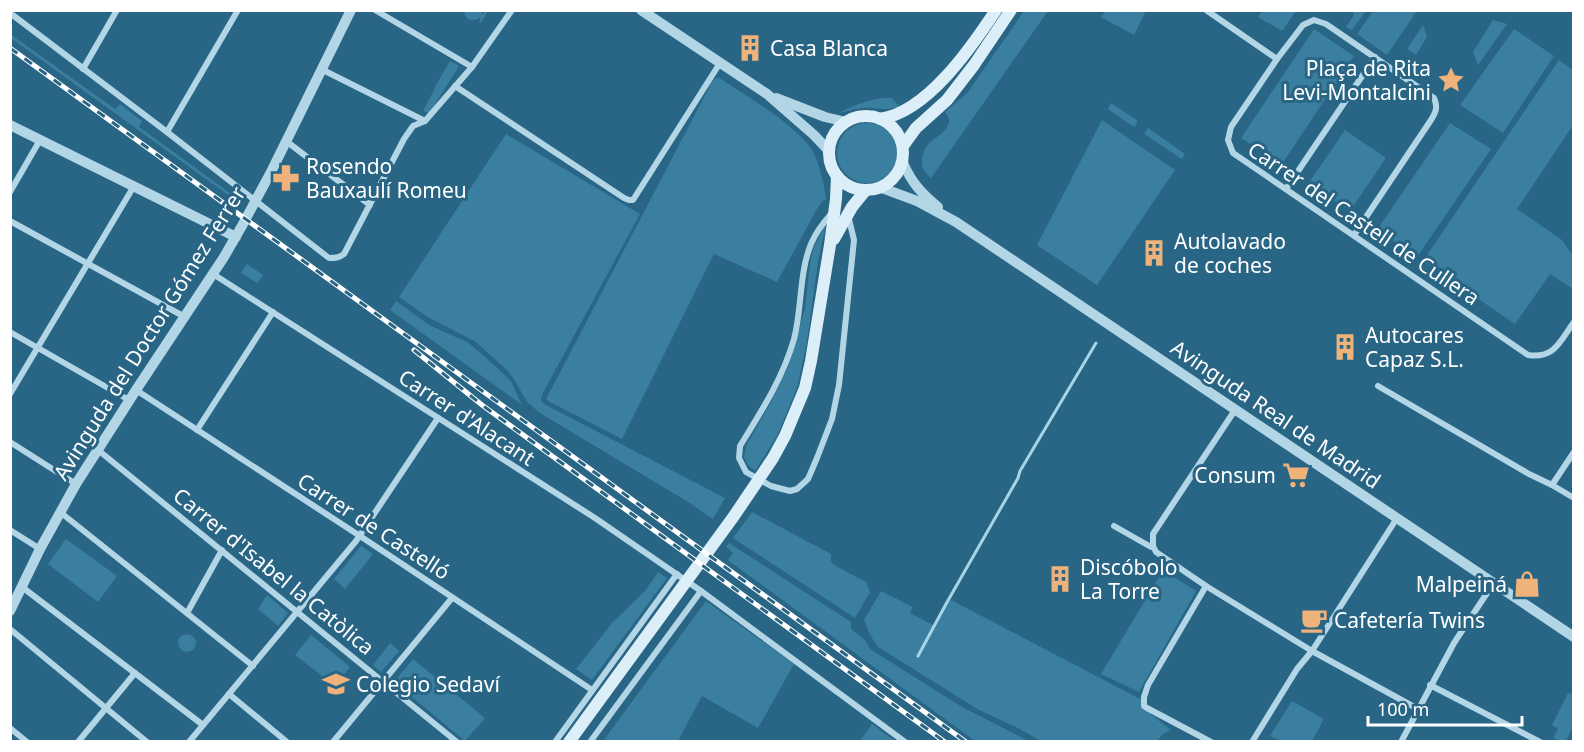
<svg xmlns="http://www.w3.org/2000/svg" width="1584" height="752" viewBox="0 0 1584 752" font-family="'Noto Sans',sans-serif">
  <style>
    .green { fill: #3a7f9f }
    .lines { fill: none; stroke-linecap: round; stroke-linejoin: round }
    .stream { stroke: #a8d4e7; stroke-width: 3 }
    .minor { stroke: #b3d6e7; stroke-width: 6 }
    .tertiary { stroke: #b3d6e7; stroke-width: 10 }
    .secondary { stroke: #dceef7; stroke-width: 12 }
    .rail-casing { stroke: #fff; stroke-width: 5 }
    .rail { stroke: #296584; stroke-width: 3; stroke-dasharray: 9; stroke-linecap: butt }
    .labels { text-anchor: middle; dominant-baseline: central; stroke-width: 6; stroke-linejoin: round; paint-order: stroke }
    .poi-label { font-size: 21px; fill: #fff; stroke: #296584; text-anchor: start }
    .street-label { font-size: 21px; fill: #fff; stroke: #296584 }
  </style>
  <rect width="100%" height="100%" fill="#296584"/>
  <!-- green -->
  <g class="green">
    <path d="M464,11H482V15L485,11H488L481,23L479,22L481,17C474,22 465,21 464,11Z"/>
    <path d="M1024,11H1048L931,178C924,172 921,168 922,158C926,137 942,139 948,125C951,120 948,116 945,112L968,92Z"/>
    <polygon points="1105,11 1105,10 1146,11 1134,35 1101,17"/>
    <polygon points="1262,11 1262,10 1296,11 1282,31 1258,17"/>
    <polygon points="1353,11 1366,11 1352,30 1346,27 1354,15"/>
    <polygon points="1373,11 1417,11 1387,55 1357,34"/>
    <polygon points="1493,20 1507,24 1478,65 1473,52"/>
    <polygon points="1423,25 1427,37 1416,55 1407,49"/>
    <polygon points="1314,29 1354,56 1282,164 1241,138"/>
    <polygon points="1514,29 1554,56 1503,133 1460,105"/>
    <polygon points="10,34 115,109 120,104 142,121 139,127 230,193 228,195 11,38"/>
    <polygon points="1559,60 1573,70 1573,125 1517,209 1562,240 1573,256 1573,289 1550,274 1515,324 1423,261"/>
    <polygon points="450,61 458,65 458,68 429,113 423,111 436,86 436,85"/>
    <path d="M718,77C747,97 788,119 810,147C818,157 825,186 826,199L822,202L817,209L777,282L714,254L622,439L548,401L546,399L713,80Z"/>
    <path d="M882,98H892L899,106C886,112 877,107 864,108C855,108 847,112 839,113C852,106 867,100 882,98Z"/>
    <polygon points="1111,103 1138,121 1134,127 1108,109"/>
    <polygon points="1102,120 1175,170 1097,285 1037,245"/>
    <polygon points="1450,123 1491,149 1417,257 1377,230"/>
    <circle cx="867" cy="153" r="30"/>
    <polygon points="1148,128 1185,154 1182,159 1144,134"/>
    <polygon points="1345,130 1386,158 1350,211 1308,184"/>
    <polygon points="506,134 640,214 543,393 541,400 544,404 725,498 713,519 688,502 540,413 527,402 515,381 508,371 476,342 426,316 399,297"/>
    <polygon points="826,224 818,262 807,342 797,388 777,436 755,471 748,465 744,457 747,444 771,402 788,367 805,308 810,263 813,249"/>
    <polygon points="247,264 263,275 257,283 241,273"/>
    <polygon points="396,301 429,325 467,342 482,354 511,381 522,405 390,310"/>
    <polygon points="752,512 831,554 831,561 834,565 866,582 870,592 855,618 733,538"/>
    <polygon points="66,539 117,576 98,602 48,564"/>
    <polygon points="729,543 851,622 851,629 866,641 870,649 962,707 1029,741 975,741 728,560 733,553 726,547"/>
    <polygon points="361,546 373,554 345,589 334,579"/>
    <polygon points="1163,570 1196,591 1139,692 1101,674"/>
    <polygon points="658,572 667,578 592,680 576,669 613,622 645,591"/>
    <polygon points="881,591 913,607 910,613 933,625 947,599 953,601 1142,700 1144,709 1171,730 1163,734 1157,741 1041,741 1018,728 979,710 878,647 870,635 864,620"/>
    <polygon points="267,595 288,613 278,626 258,609"/>
    <polygon points="706,601 794,664 758,728 702,696 678,741 603,741"/>
    <circle cx="187" cy="643" r="9"/>
    <polygon points="311,635 350,667 335,686 295,655"/>
    <polygon points="390,643 399,651 381,672 373,665"/>
    <polygon points="413,659 485,718 465,741 394,682"/>
    <polygon points="1573,692 1573,726 1566,741 1560,741 1553,738 1558,729 1552,725 1568,693 1572,694"/>
    <polygon points="1292,701 1324,719 1312,741 1281,741 1270,736"/>
    <polygon points="872,724 895,741 860,741"/>
  </g>
  <g class="lines">
    <!-- stream -->
    <polyline class="stream" points="918,656 946,604 1018,478 1020,471 1096,343"/>
    <!-- minor -->
    <g class="minor">
      <polyline points="375,10 472,67"/>
      <polyline points="1206,10 1277,59"/>
      <path d="M10,13L167,132L329,258C335,258 339,258 344,254L404,139L413,126L425,121L472,67L512,10"/>
      <polyline points="83,69 117,10"/>
      <polyline points="321,69 425,121"/>
      <polyline points="455,86 624,198 629,200 633,200 720,63"/>
      <polyline points="167,132 238,10"/>
      <polyline points="286,141 370,205"/>
      <polyline points="1286,189 1375,57"/>
      <polyline points="10,192 40,140"/>
      <path d="M831,214C823,223 816,232 811,244C799,273 802,309 794,339C783,378 761,412 740,446L739,458L746,472L771,486L790,491L797,489L808,479L817,458L832,419L839,385L854,240L848,215"/>
      <polyline points="10,221 185,317"/>
      <path d="M1354,235L1431,120C1436,112 1438,107 1434,98L1326,24L1314,20L1303,25L1277,59L1231,127L1228,140L1233,153L1528,355C1555,359 1560,341 1574,322"/>
      <polyline points="213,274 595,518 701,591 905,742"/>
      <polyline points="10,332 129,400"/>
      <polyline points="1378,386 1529,474 1552,485 1574,498"/>
      <polyline points="136,390 360,536 592,690"/>
      <polyline points="10,394 134,186"/>
      <polyline points="1235,410 1153,534 1153,546 1156,552 1206,586 1312,651 1418,709"/>
      <polyline points="197,430 273,312"/>
      <polyline points="10,442 76,484"/>
      <polyline points="98,450 457,742"/>
      <polyline points="1552,485 1574,452"/>
      <polyline points="60,512 253,666"/>
      <polyline points="1114,526 1151,547 1153,546"/>
      <polyline points="10,530 40,549"/>
      <polyline points="1206,586 1148,685 1144,697 1144,706 1147,708 1211,742"/>
      <polyline points="22,587 203,725"/>
      <polyline points="187,613 222,550"/>
      <polyline points="10,629 147,742"/>
      <polyline points="1430,685 1540,742"/>
      <polyline points="229,694 287,742"/>
      <polyline points="10,728 27,742"/>
      <polyline points="78,742 135,673"/>
      <polyline points="189,742 356,541 438,418"/>
      <polyline points="333,742 452,598"/>
      <polyline points="555,742 677,574"/>
      <polyline points="590,742 701,591"/>
      <polyline points="1252,742 1297,669 1312,651 1397,518"/>
      <polyline points="1401,742 1454,643 1493,584"/>
    </g>
    <!-- tertiary -->
    <g class="tertiary">
      <polyline points="641,10 767,94 814,135 829,151"/>
      <polyline points="776,98 825,117 846,122"/>
      <polyline points="10,125 236,237"/>
      <path d="M903,163C912,183 921,193 938,207"/>
      <polyline points="882,188 917,201 956,222 1574,637"/>
      <polyline points="10,611 40,549 76,484 136,390 224,257 243,224 272,170 351,10"/>
    </g>
    <!-- secondary -->
    <g class="secondary">
      <circle cx="866" cy="153" r="37"/>
      <path d="M880,119C927,112 971,48 996,10"/>
      <polyline points="903,146 916,128 947,100 974,65 1011,10"/>
      <polyline points="834,239 852,207 865,191"/>
      <polyline points="569,742 734,516 773,458 785,436 805,388 811,361 830,245 836,199 837,176"/>
    </g>
    <defs>
      <g id="rail">
        <polyline points="10,48 966,742"/>
        <polyline points="414,350 482,405 945,742"/>
      </g>
    </defs>
    <!-- rail casing -->
    <use href="#rail" class="rail-casing"/>
    <!-- rail -->
    <use href="#rail" class="rail"/>
  </g>
  <!-- icons -->
  <defs>
    <symbol id="building-bare" viewBox="-9 -9 18 18"><path d="M-4-6H4V6H1V3H-1V6H-4ZM-2.5-4.3h1.7v1.8h-1.7ZM.8-4.3h1.7v1.8H.8ZM-2.5-1h1.7V.8h-1.7ZM.8-1h1.7V.8H.8Z" fill="#eeb27a" stroke="#296584" stroke-width="2.5" paint-order="stroke"/></symbol>
    <symbol id="sight-bare" viewBox="-9 -9 18 18"><path d="M0-6L1.8-2.2L6-1.7L2.9 1.2L3.7 5.4L0 3.3L-3.7 5.4L-2.9 1.2L-6-1.7L-1.8-2.2Z" fill="#eeb27a" stroke="#296584" stroke-width="2.5" paint-order="stroke"/></symbol>
    <symbol id="pharmacy-bare" viewBox="-9 -9 18 18"><path d="M-2-6h4v4h4v4h-4v4h-4v-4h-4v-4h4Z" fill="#eeb27a" stroke="#296584" stroke-width="2.5" paint-order="stroke"/></symbol>
    <symbol id="supermarket-bare" viewBox="-9 -9 18 18"><path d="M-6-5.5h2.5l.6 2H6L4.5 2H-2.5L-4.4-4H-6ZM-1.5 3.2a1.3 1.3 0 1 0 .1 0ZM3 3.2a1.3 1.3 0 1 0 .1 0Z" fill="#eeb27a" stroke="#296584" stroke-width="2.5" paint-order="stroke"/></symbol>
    <symbol id="shop-bare" viewBox="-9 -9 18 18"><path d="M-5-2.5h2.3a2.7 3.5 0 0 1 5.4 0H5L5.5 6h-11ZM-1.5-2.5h3a1.5 2.3 0 0 0-3 0Z" fill="#eeb27a" stroke="#296584" stroke-width="2.5" paint-order="stroke"/></symbol>
    <symbol id="cafe-bare" viewBox="-9 -9 18 18"><path d="M-5.5-4.5H6V0H3Q3 3.5 0 3.5H-2.5Q-5.5 3.5-5.5 0ZM3-3.2v2h1.7v-2ZM-6 4.5H4V6H-6Z" fill="#eeb27a" stroke="#296584" stroke-width="2.5" paint-order="stroke"/></symbol>
    <symbol id="school-bare" viewBox="-9 -9 18 18"><path d="M0-5L7-2L0 1L-7-2ZM-4 1L0 2.5L4 1V4Q0 6-4 4Z" fill="#eeb27a" stroke="#296584" stroke-width="2.5" paint-order="stroke"/></symbol>
  </defs>
  <g fill-rule="evenodd">
    <use href="#building-bare" x="731" y="29" width="38" height="38"/>
    <use href="#sight-bare" x="1432" y="61" width="38" height="38"/>
    <use href="#pharmacy-bare" x="267" y="159" width="38" height="38"/>
    <use href="#building-bare" x="1135" y="234" width="38" height="38"/>
    <use href="#building-bare" x="1326" y="328" width="38" height="38"/>
    <use href="#supermarket-bare" x="1277" y="456" width="38" height="38"/>
    <use href="#building-bare" x="1041" y="560" width="38" height="38"/>
    <use href="#shop-bare" x="1508" y="565" width="38" height="38"/>
    <use href="#cafe-bare" x="1295" y="601" width="38" height="38"/>
    <use href="#school-bare" x="317" y="665" width="38" height="38"/>
  </g>
  <g class="labels">
    <!-- poi labels -->
    <g class="poi-label">
      <text x="770" y="48">Casa Blanca</text>
      <text x="1431" y="68" text-anchor="end">Plaça de Rita<tspan x="1431" dy="24">Levi-Montalcini</tspan></text>
      <text x="306" y="166">Rosendo<tspan x="306" dy="24">Bauxaulí Romeu</tspan></text>
      <text x="1174" y="241">Autolavado<tspan x="1174" dy="24">de coches</tspan></text>
      <text x="1365" y="335">Autocares<tspan x="1365" dy="24">Capaz S.L.</tspan></text>
      <text x="1276" y="475" text-anchor="end">Consum</text>
      <text x="1080" y="567">Discóbolo<tspan x="1080" dy="24">La Torre</tspan></text>
      <text x="1507" y="584" text-anchor="end">Malpeiná</text>
      <text x="1334" y="620">Cafetería Twins</text>
      <text x="356" y="684">Colegio Sedaví</text>
    </g>
    <!-- street labels -->
    <g class="street-label">
      <text transform="translate(1364 223) rotate(34)">Carrer del Castell de Cullera</text>
      <text transform="translate(149 333) rotate(-58)">Avinguda del Doctor Gómez Ferrer</text>
      <text transform="translate(1276 414) rotate(34)">Avinguda Real de Madrid</text>
      <text transform="translate(467 417) rotate(33)">Carrer d'Alacant</text>
      <text transform="translate(374 526) rotate(33)">Carrer de Castelló</text>
      <text transform="translate(274 571) rotate(39)">Carrer d'Isabel la Catòlica</text>
    </g>
  </g>
  <!-- border -->
  <rect width="1584" height="752" fill="none" stroke="#ffffff" stroke-width="24"/>
  <!-- scale -->
  <path d="M1368 716v9h154v-9" fill="none" stroke="#ffffff" stroke-width="3"/>
  <text x="1377" y="716" font-size="18" fill="#ffffff" stroke="#296584" stroke-width="4.5" paint-order="stroke">100 m</text>
</svg>
